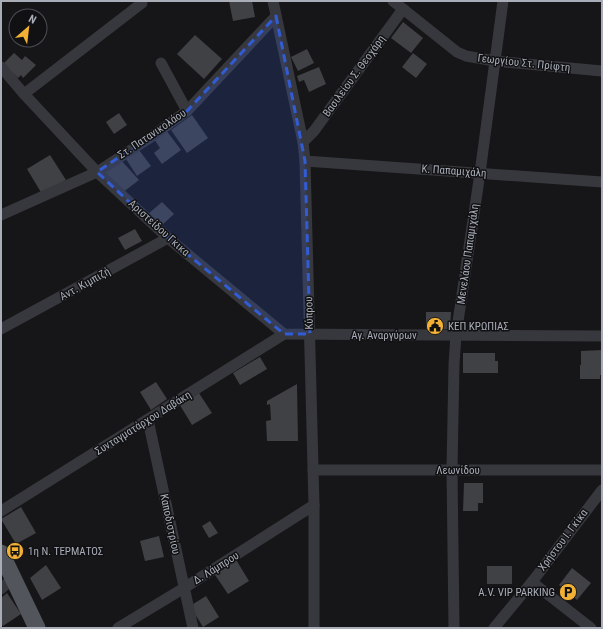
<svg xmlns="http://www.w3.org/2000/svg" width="603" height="629" viewBox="0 0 603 629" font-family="'Roboto Condensed',sans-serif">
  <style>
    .building { fill: #404145 }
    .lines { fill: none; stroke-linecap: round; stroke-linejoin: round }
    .minor { stroke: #37383d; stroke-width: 11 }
    .primary { stroke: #53555c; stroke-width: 17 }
    .marked { fill: #325cd3; fill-opacity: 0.2; stroke: #325cd3; stroke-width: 3; stroke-dasharray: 8 5; stroke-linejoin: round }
    .labels { text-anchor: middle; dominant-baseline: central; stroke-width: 3; stroke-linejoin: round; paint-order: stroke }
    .street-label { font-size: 11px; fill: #a8adb8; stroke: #111113 }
    .poi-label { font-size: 11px; fill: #a8adb8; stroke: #111113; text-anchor: start }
  </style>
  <rect width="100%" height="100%" fill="#161618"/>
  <!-- building -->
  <g class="building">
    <polygon points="229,1 252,1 255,17 233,21"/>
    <polygon points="403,22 423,38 411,53 391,38"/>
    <polygon points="195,35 222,59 204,79 177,54"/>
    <polygon points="307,49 314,63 298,71 291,57"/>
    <polygon points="14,53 22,60 25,56 36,65 23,78 21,75 18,78 3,64"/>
    <polygon points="413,53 427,64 416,78 402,67"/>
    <polygon points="319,67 326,84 309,92 304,80 299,82 297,76"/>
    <polygon points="119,113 127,125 114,134 106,122"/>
    <polygon points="192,115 208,138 187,153 171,130"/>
    <polygon points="166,130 181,150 162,164 154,153 160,148 154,139"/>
    <polygon points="139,150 151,166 137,176 126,159"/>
    <polygon points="50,155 66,180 42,194 27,169"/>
    <polygon points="120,159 139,180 122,193 102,173"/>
    <polygon points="162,202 174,214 160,227 148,214"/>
    <polygon points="135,229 142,241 125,250 118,238"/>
    <polygon points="426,312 451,312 450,329 426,329"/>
    <polygon points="602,350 602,375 600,375 600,379 580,379 580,365 581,365 581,351"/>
    <polygon points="463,353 495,353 495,361 498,361 498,373 463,373"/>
    <polygon points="260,357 267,369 240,385 233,373"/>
    <polygon points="156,382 167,399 151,410 140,392"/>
    <polygon points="297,384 298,441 267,441 266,421 271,420 270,404 267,405 267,401"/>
    <polygon points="197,390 212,413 192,425 178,402"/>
    <polygon points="464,483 483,483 483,503 478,503 478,511 463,511"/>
    <polygon points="21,507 36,533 16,544 1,519"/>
    <polygon points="210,521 218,533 209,538 202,526"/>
    <polygon points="159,536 164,557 145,561 140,541"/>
    <polygon points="235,558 249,581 228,594 213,572"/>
    <polygon points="46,565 61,588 42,600 30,578"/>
    <rect x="487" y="566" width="25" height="18"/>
    <polygon points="572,568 591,583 577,600 559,585"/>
    <polygon points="7,593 21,614 3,626 1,623 1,598"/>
    <polygon points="206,596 219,617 203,627 190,606"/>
  </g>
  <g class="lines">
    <!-- minor -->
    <g class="minor">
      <polyline points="273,1 303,142 305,161 314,505 314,628"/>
      <polyline points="393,1 457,52 466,56 495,61 602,71"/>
      <polyline points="161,63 187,111"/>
      <polyline points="1,67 24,94 97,172 168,238 284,334 602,336"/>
      <polyline points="24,94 142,3"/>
      <polyline points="303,142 314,131 403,9"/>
      <polyline points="305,161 602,182"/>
      <polyline points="1,215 97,172 148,139 187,111 276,16"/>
      <polyline points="1,329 168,238"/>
      <polyline points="148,420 193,628"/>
      <polyline points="313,470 602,470"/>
      <polyline points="1,511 284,334"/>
      <polyline points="532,582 591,628"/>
      <polyline points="1,589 13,578"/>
      <polyline points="118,628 184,588 314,505"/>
      <polyline points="454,628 452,470 454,364 456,335 480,173 495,61 503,1"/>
      <polyline points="494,628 532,582 602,490"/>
    </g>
    <!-- primary -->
    <polyline class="primary" points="1,553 37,628"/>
  </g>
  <!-- marked area -->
  <path class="marked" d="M276,16L305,161L310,334H284L168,238L97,172L187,111Z"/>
  <!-- icons -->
  <defs>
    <symbol id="civic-disc" viewBox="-11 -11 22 22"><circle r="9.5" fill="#f2b134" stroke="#111113"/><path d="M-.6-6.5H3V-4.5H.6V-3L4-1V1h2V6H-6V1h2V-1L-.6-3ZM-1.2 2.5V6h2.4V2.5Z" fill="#111"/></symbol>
    <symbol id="bus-disc" viewBox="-11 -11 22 22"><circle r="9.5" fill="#f2b134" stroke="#111113"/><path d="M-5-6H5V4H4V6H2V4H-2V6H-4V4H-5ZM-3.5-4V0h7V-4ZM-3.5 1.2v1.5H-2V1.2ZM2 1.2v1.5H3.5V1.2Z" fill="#111"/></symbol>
    <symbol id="parking-disc" viewBox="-11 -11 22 22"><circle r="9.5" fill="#f2b134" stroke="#111113"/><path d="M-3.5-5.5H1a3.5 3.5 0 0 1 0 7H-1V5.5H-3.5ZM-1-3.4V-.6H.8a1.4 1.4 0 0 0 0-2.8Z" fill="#111"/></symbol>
  </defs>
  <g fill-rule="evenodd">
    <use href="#civic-disc" x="425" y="316" width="20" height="20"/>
    <use href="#bus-disc" x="5" y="541" width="20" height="20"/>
    <use href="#parking-disc" x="558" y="582" width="20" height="20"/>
  </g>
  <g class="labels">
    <!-- street labels -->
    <g class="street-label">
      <text transform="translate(524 63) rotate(6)">Γεωργίου Στ. Πρίφτη</text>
      <text transform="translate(354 76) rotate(-54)">Βασιλείου Σ. Θεοχάρη</text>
      <text transform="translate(152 134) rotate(-34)">Στ. Πατανικολάου</text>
      <text transform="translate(454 171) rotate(4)">Κ. Παπαμιχάλη</text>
      <text transform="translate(159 228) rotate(42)">Αριστείδου Γκικα</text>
      <text transform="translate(468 254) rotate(-82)">Μενελάου Παπαμιχάλη</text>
      <text transform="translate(85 284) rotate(-29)">Αντ. Κιμπιζή</text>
      <text transform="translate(309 313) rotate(-91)">Κύπρου</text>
      <text x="384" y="335">Αγ. Αναργύρων</text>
      <text transform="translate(143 423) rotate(-32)">Συνταγματάρχου Δαβάκη</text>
      <text x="458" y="470">Λεωνίδου</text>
      <text transform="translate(170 524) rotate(78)">Καποδιστρίου</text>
      <text transform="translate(563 540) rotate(-53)">Χρήστου Ι. Γκίκα</text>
      <text transform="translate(216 568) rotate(-32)">Δ. Λάμπρου</text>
    </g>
    <!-- poi labels -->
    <g class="poi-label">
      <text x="448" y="326">ΚΕΠ ΚΡΩΠΙΑΣ</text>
      <text x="28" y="551">1η Ν. ΤΕΡΜΑΤΟΣ</text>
      <text x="555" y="592" text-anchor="end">A.V. VIP PARKING</text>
    </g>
  </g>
  <!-- border -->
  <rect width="603" height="629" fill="none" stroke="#a8adb8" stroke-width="4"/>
  <!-- north arrow -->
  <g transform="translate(28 28) rotate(28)"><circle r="19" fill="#111113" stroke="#4d4f55"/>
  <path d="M0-3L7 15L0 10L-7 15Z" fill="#f2b134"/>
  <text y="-6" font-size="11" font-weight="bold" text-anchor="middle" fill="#a8adb8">N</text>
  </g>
</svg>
